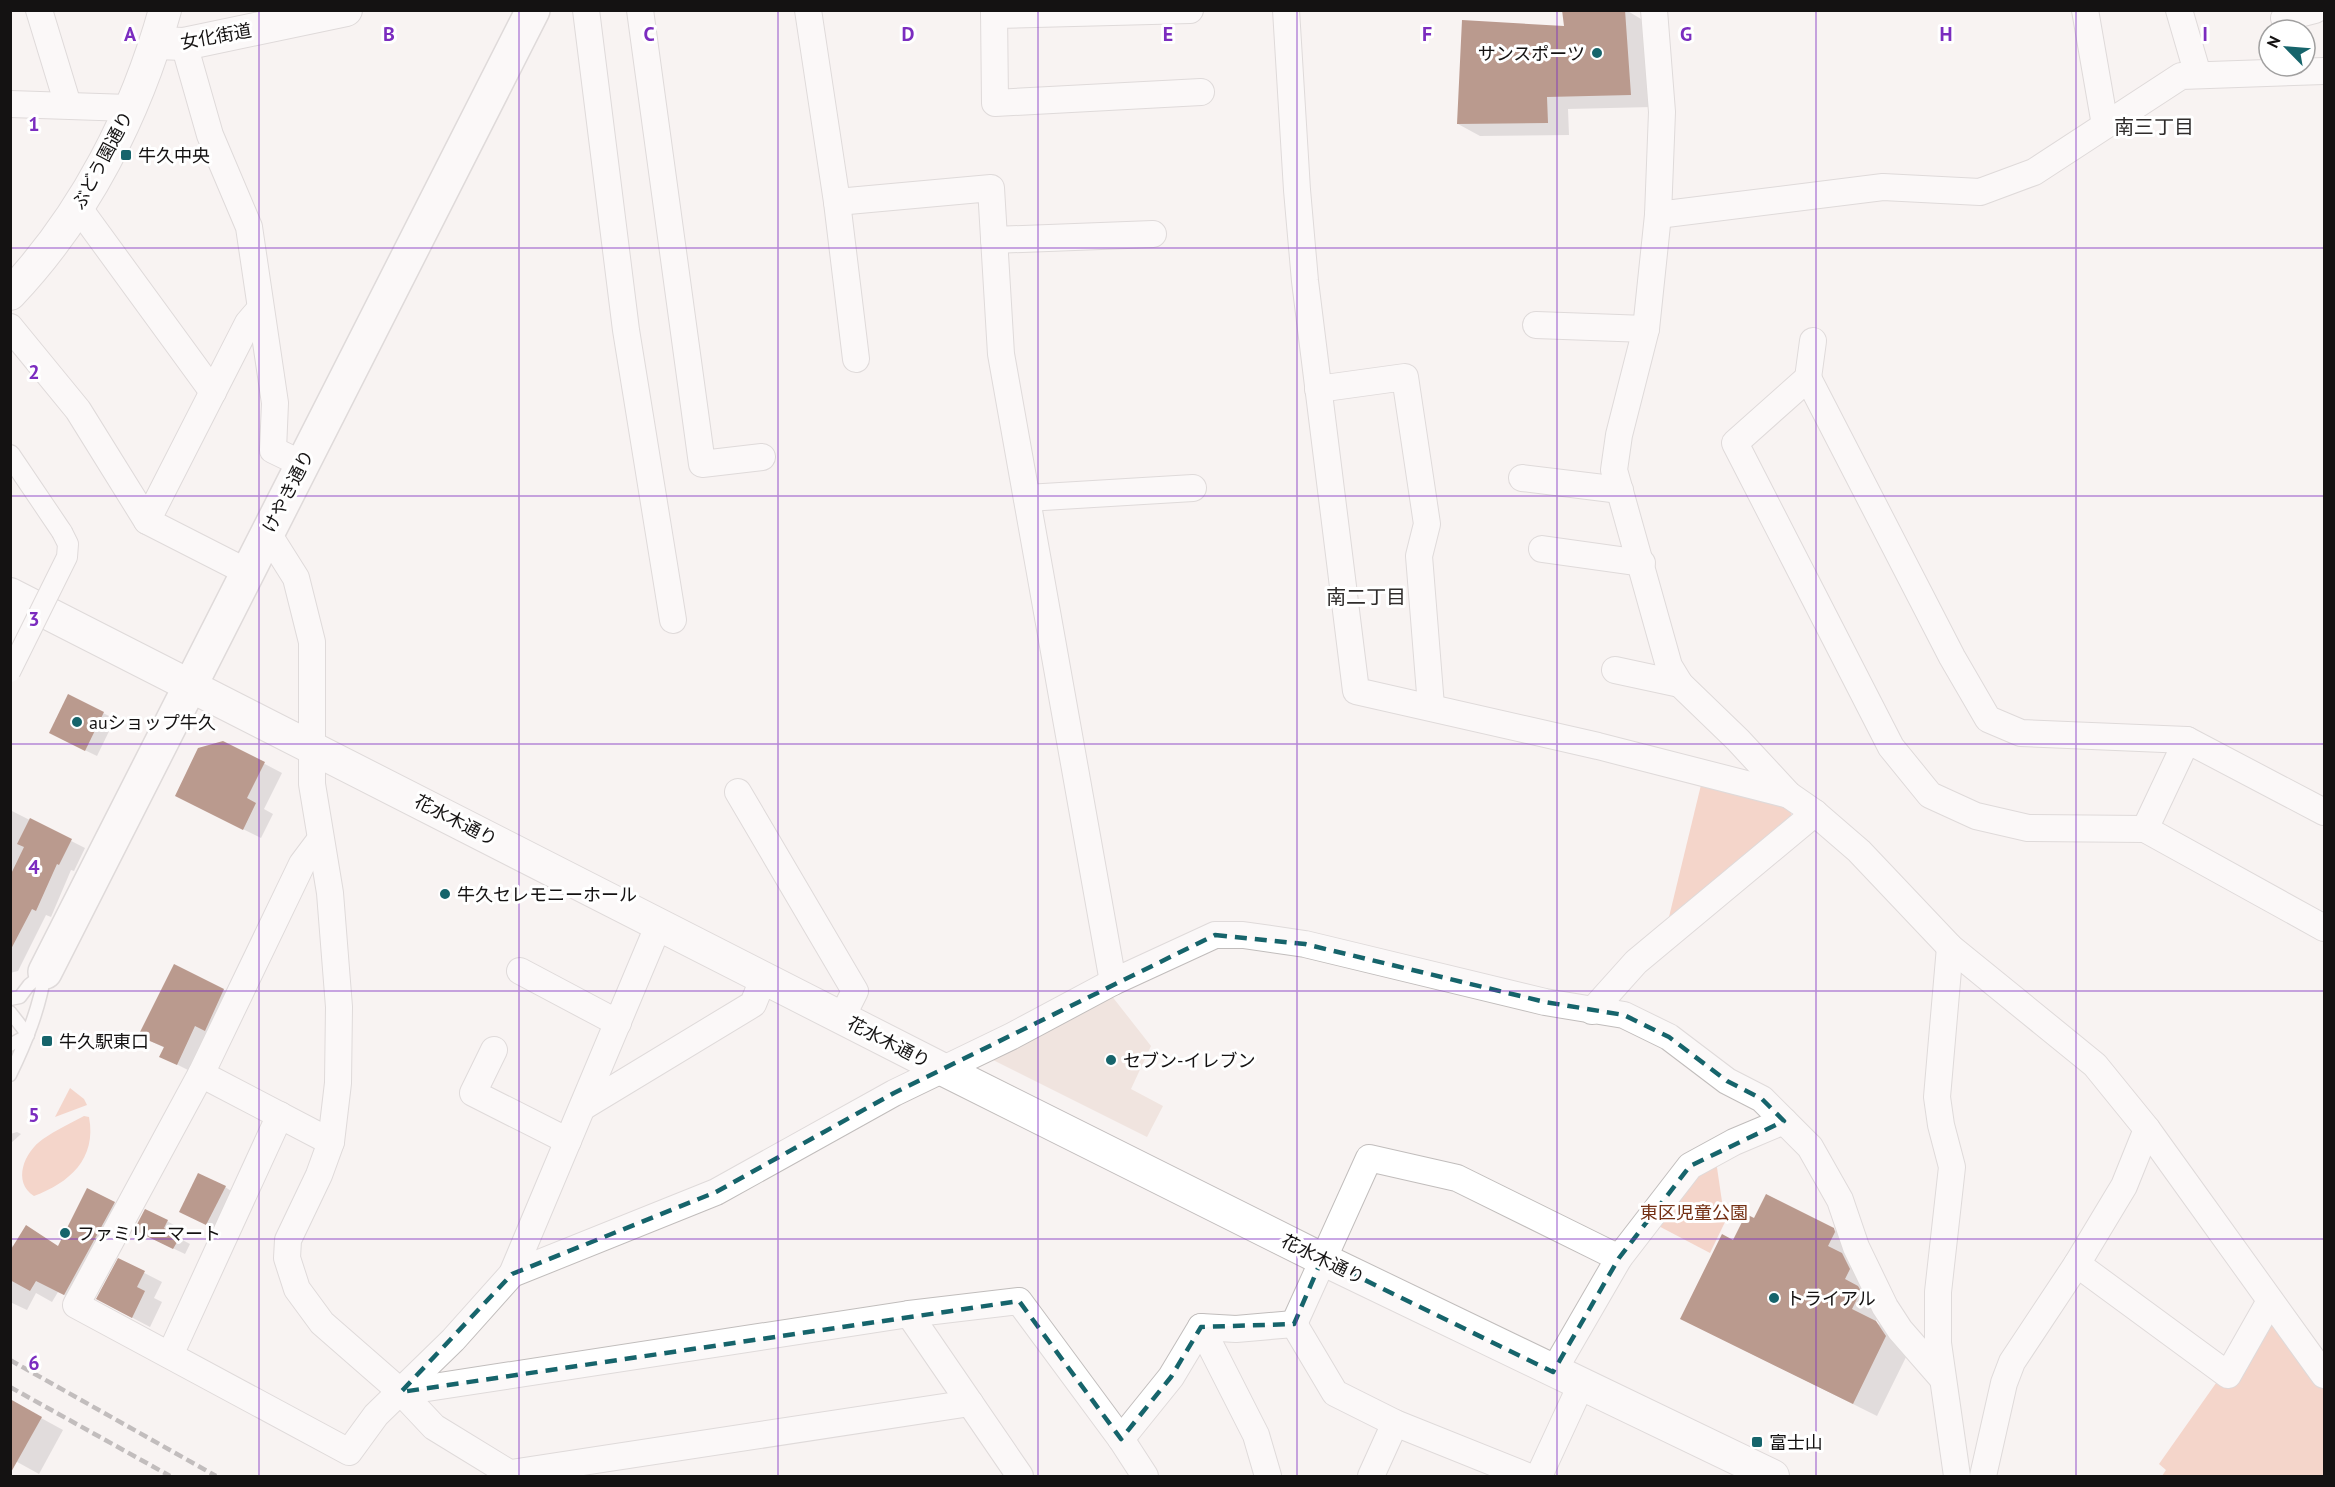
<svg xmlns="http://www.w3.org/2000/svg" width="2335" height="1487" viewBox="0 0 2335 1487" font-family="'PT Sans','Noto Sans JP',sans-serif">
  <style>
    .built { fill: #f0e4df }
    .green { fill: #efb19a }
    .shadow { fill: #0003 }
    .building { fill: #702f15 }
    .lines { fill: none; stroke-linecap: round; stroke-linejoin: round }
    .service-casing { stroke: #c1bdbc; stroke-width: 15 }
    .pedestrian-casing { stroke: #c1bdbc; stroke-width: 22 }
    .minor-casing { stroke: #c1bdbc; stroke-width: 28 }
    .tertiary-casing { stroke: #c1bdbc; stroke-width: 34 }
    .secondary-casing { stroke: #c1bdbc; stroke-width: 36 }
    .service { stroke: #fff; stroke-width: 12 }
    .pedestrian { stroke: #fff; stroke-width: 20 }
    .minor { stroke: #fff; stroke-width: 26 }
    .tertiary { stroke: #fff; stroke-width: 32 }
    .secondary { stroke: #fff; stroke-width: 33 }
    .rail { stroke: #817d7d; stroke-width: 4.5; stroke-dasharray: 9 4.5; stroke-linecap: butt }
    .pedestrian-bridge-casing { stroke: #c1bdbc; stroke-width: 22; stroke-linecap: butt }
    .pedestrian-bridge { stroke: #fff; stroke-width: 20 }
    .marked { fill: none; stroke: #16646b; stroke-width: 4.5; stroke-dasharray: 12 8; stroke-linejoin: round }
    .grid { fill: none; stroke: #7b2cbf; stroke-width: 1.5; stroke-opacity: 0.55 }
    .poi-dot { fill: #16646b; stroke: #fff; stroke-width: 2 }
    .labels { text-anchor: middle; dominant-baseline: central; stroke-width: 6; stroke-linejoin: round; paint-order: stroke }
    .street-label { font-size: 18px; fill: #141212; stroke: #fff }
    .poi-label { font-size: 18px; fill: #141212; stroke: #fff; text-anchor: start }
    .park-label { font-size: 18px; fill: #743014; stroke: #fff }
    .neighbourhood-label { font-size: 20px; fill: #2f2c2b; stroke: #fff }
    .grid-label { font-size: 20px; text-anchor: middle; font-weight: bold; fill: #7b2cbf; stroke: #fff; stroke-width: 6; stroke-linejoin: round; paint-order: stroke }
  </style>
  <rect width="100%" height="100%" fill="#f8f3f2"/>
  <!-- built -->
  <polygon class="built" points="1111,995 1151,1046 1131,1089 1163,1106 1147,1137 985,1056"/>
  <!-- green -->
  <g class="green">
    <polygon points="1701,785 1790,806 1792,823 1669,917"/>
    <polygon points="70,1088 84,1099 87,1105 55,1117"/>
    <path d="M84,1116L89,1117C97,1159 69,1183 34,1196C12,1182 24,1152 43,1139C56,1130 71,1123 84,1116Z"/>
    <polygon points="1715,1154 1725,1222 1710,1253 1649,1221"/>
    <polygon points="2273,1321 2324,1388 2324,1476 2162,1476 2166,1470 2159,1464 2221,1376"/>
  </g>
  <!-- shadow -->
  <g class="shadow">
    <polygon points="1564,10 1626,10 1646,22 1652,107 1568,109 1569,135 1480,136 1458,124 1565,28"/>
    <polygon points="69,696 115,719 97,756 62,739"/>
    <polygon points="223,742 282,773 264,809 273,814 261,838 194,805"/>
    <polygon points="10,810 85,848 74,871 71,870 51,917 46,915 18,971 10,973"/>
    <polygon points="223,990 234,996 216,1035 207,1031 188,1070 172,1062 165,1048 140,1036"/>
    <polygon points="17,1132 21,1134 10,1144 10,1134"/>
    <polygon points="225,1187 236,1194 218,1230 193,1218"/>
    <polygon points="114,1203 135,1216 86,1306 58,1292 52,1302 36,1293 27,1310 10,1302 10,1244 15,1247 59,1247"/>
    <polygon points="1755,1220 1833,1229 1857,1243 1884,1305 1875,1322 1900,1337 1909,1351 1877,1416 1682,1319 1734,1242"/>
    <polygon points="167,1221 179,1228 175,1236 190,1244 185,1254 147,1236"/>
    <polygon points="119,1260 162,1282 154,1298 162,1302 150,1327 116,1309"/>
    <polygon points="10,1401 63,1430 39,1474 10,1458"/>
  </g>
  <!-- building -->
  <g class="building">
    <polygon points="1562,10 1625,10 1631,95 1547,97 1548,123 1457,124 1462,20 1564,26"/>
    <polygon points="68,694 104,712 85,751 49,733"/>
    <polygon points="223,741 265,762 247,798 256,803 243,830 175,796 198,748"/>
    <polygon points="30,818 72,839 59,865 57,864 36,911 32,909 10,951 10,876 24,847 17,844"/>
    <polygon points="174,964 224,989 205,1031 195,1026 177,1065 159,1057 164,1047 138,1036"/>
    <polygon points="198,1173 226,1186 206,1225 179,1212"/>
    <polygon points="87,1188 115,1202 64,1295 36,1281 30,1291 10,1280 10,1251 26,1225 58,1246"/>
    <polygon points="1766,1194 1834,1228 1835,1232 1828,1246 1842,1253 1850,1269 1845,1279 1858,1286 1861,1291 1852,1309 1876,1321 1886,1336 1853,1404 1680,1319 1722,1234 1733,1240 1746,1214 1754,1218"/>
    <polygon points="145,1209 168,1220 164,1228 180,1237 173,1249 134,1230"/>
    <polygon points="118,1258 145,1271 137,1287 145,1291 132,1318 96,1299"/>
    <polygon points="10,1399 42,1417 10,1474"/>
  </g>
  <g class="lines">
    <defs>
      <g id="service">
        <polyline points="10,999 20,997 29,985 44,973"/>
        <polyline points="10,1012 28,1035 10,1045"/>
        <path d="M10,1075C26,1042 39,1010 45,973"/>
      </g>
      <polyline id="pedestrian" points="10,455 62,532"/>
      <g id="minor">
        <polyline points="39,10 68,105"/>
        <polyline points="586,10 626,330 673,620"/>
        <polyline points="640,10 702,464 762,457"/>
        <polyline points="808,10 837,202 856,359"/>
        <polyline points="994,10 995,103 1201,92"/>
        <polyline points="1286,10 1297,190 1305,281 1356,691 1598,746 1789,795"/>
        <polyline points="1654,10 1662,112 1658,215 1646,329 1619,435 1614,470 1669,666 1680,684 1738,740 1789,795 1815,813 1859,851 1950,947 2095,1065 2147,1129 2324,1375"/>
        <polyline points="2085,10 2105,125"/>
        <polyline points="2179,10 2198,75"/>
        <polyline points="994,15 1190,10"/>
        <polyline points="2284,18 2315,10"/>
        <polyline points="184,44 210,135 249,227 275,403 273,450 302,464"/>
        <polyline points="10,104 129,108"/>
        <polyline points="837,202 991,188 1001,354 1113,982"/>
        <polyline points="78,207 213,392"/>
        <polyline points="1658,215 1883,187 1980,192 2034,172 2181,76 2324,71"/>
        <polyline points="994,240 1153,234"/>
        <polyline points="1536,325 1646,329"/>
        <polyline points="10,327 78,410 147,521 247,572"/>
        <polyline points="1808,378 1813,341"/>
        <polyline points="1318,389 1405,377 1427,524 1419,556 1431,706"/>
        <polyline points="1522,478 1620,490"/>
        <polyline points="1027,498 1193,488"/>
        <polyline points="147,521 248,323 260,309"/>
        <polyline points="267,532 296,578 312,642 312,784 330,893 339,1007 338,1083 331,1142 319,1175 288,1240 287,1258 297,1289 322,1323 401,1392 434,1427 514,1476"/>
        <polyline points="1542,549 1642,563"/>
        <polyline points="10,645 31,604"/>
        <polyline points="1615,670 1680,684"/>
        <polyline points="738,792 855,991 842,1017"/>
        <polyline points="2324,812 2187,740 2021,733 1988,719 1952,657 1808,378 1735,443 1891,747 1930,795 1976,816 2028,828 2145,829 2324,928"/>
        <polyline points="2145,829 2187,740"/>
        <polyline points="320,840 302,864 201,1074 76,1305 349,1452 376,1415 453,1340 512,1274 716,1192 894,1093 1012,1036 1113,982 1215,935 1243,935 1305,944 1545,1002 1624,1015 1669,1037 1727,1081 1762,1099 1784,1121 1734,1142 1690,1166 1619,1258 1553,1372"/>
        <polyline points="1950,947 1937,1097 1941,1125 1952,1167 1938,1292 1938,1343 1957,1476"/>
        <polyline points="520,971 618,1023"/>
        <polyline points="1592,1011 1636,962 1815,813"/>
        <polyline points="494,1050 473,1093 568,1141"/>
        <polyline points="201,1074 331,1142"/>
        <polyline points="583,1107 753,1004 764,977"/>
        <polyline points="1784,1121 1810,1147 1840,1200 1856,1247 1885,1307 1900,1330 1942,1378"/>
        <polyline points="2147,1129 2124,1186 2077,1264 2228,1375 2270,1301"/>
        <polyline points="512,1274 659,924"/>
        <polyline points="909,1314 1020,1476"/>
        <polyline points="1294,1324 1369,1158 1457,1178 1619,1258"/>
        <polyline points="1294,1324 1335,1393 1395,1423 1527,1476"/>
        <polyline points="1201,1327 1256,1435 1268,1476"/>
        <polyline points="170,1355 280,1115"/>
        <polyline points="401,1392 909,1314 1019,1301 1121,1439 1145,1476"/>
        <polyline points="1121,1439 1171,1377 1201,1327 1236,1329 1294,1324"/>
        <polyline points="511,1473 970,1403"/>
        <polyline points="1371,1476 1395,1423"/>
        <polyline points="1539,1476 1581,1385"/>
        <polyline points="1983,1476 2004,1383 2012,1362 2077,1264"/>
      </g>
      <g id="tertiary">
        <polyline points="156,43 184,44 346,10"/>
        <path d="M10,294C85,215 136,114 165,10"/>
        <polyline points="10,594 944,1070 1322,1259 1773,1476"/>
      </g>
      <polyline id="secondary" points="45,972 533,10"/>
    </defs>
    <!-- service casing -->
    <use href="#service" class="service-casing"/>
    <!-- pedestrian casing -->
    <use href="#pedestrian" class="pedestrian-casing"/>
    <!-- minor casing -->
    <use href="#minor" class="minor-casing"/>
    <!-- tertiary casing -->
    <use href="#tertiary" class="tertiary-casing"/>
    <!-- secondary casing -->
    <use href="#secondary" class="secondary-casing"/>
    <!-- service -->
    <use href="#service" class="service"/>
    <!-- pedestrian -->
    <use href="#pedestrian" class="pedestrian"/>
    <!-- minor -->
    <use href="#minor" class="minor"/>
    <!-- tertiary -->
    <use href="#tertiary" class="tertiary"/>
    <!-- secondary -->
    <use href="#secondary" class="secondary"/>
    <!-- rail -->
    <g class="rail">
      <polyline points="10,1360 216,1476"/>
      <polyline points="10,1387 170,1476"/>
    </g>
    <defs>
      <polyline id="pedestrian-bridge" points="10,672 67,557 68,544 62,532"/>
    </defs>
    <!-- pedestrian-bridge casing -->
    <use href="#pedestrian-bridge" class="pedestrian-bridge-casing"/>
    <!-- pedestrian-bridge -->
    <use href="#pedestrian-bridge" class="pedestrian-bridge"/>
  </g>
  <!-- marked area -->
  <path d="M0 0H2335V1487H0ZM1215,935L1305,944L1545,1002L1624,1015L1669,1037L1727,1081L1762,1099L1784,1121L1690,1166L1619,1258L1553,1372L1322,1259L1294,1324L1201,1327L1171,1377L1121,1439L1019,1301L401,1392L512,1274L716,1192L894,1093Z" fill="#f8f3f2" fill-opacity=".55" fill-rule="evenodd"/>
  <path class="marked" d="M1215,935L1305,944L1545,1002L1624,1015L1669,1037L1727,1081L1762,1099L1784,1121L1690,1166L1619,1258L1553,1372L1322,1259L1294,1324L1201,1327L1171,1377L1121,1439L1019,1301L401,1392L512,1274L716,1192L894,1093Z"/>
  <!-- grid -->
  <path class="grid" d="M259,10V1476M519,10V1476M778,10V1476M1038,10V1476M1297,10V1476M1557,10V1476M1816,10V1476M2076,10V1476M10,248H2324M10,496H2324M10,744H2324M10,991H2324M10,1239H2324"/>
  <!-- markers -->
  <g class="poi-dot">
    <circle cx="1597" cy="53" r="6"/>
    <rect x="120" y="149" width="12" height="12" rx="3"/>
    <circle cx="77" cy="722" r="6"/>
    <circle cx="445" cy="894" r="6"/>
    <rect x="41" y="1035" width="12" height="12" rx="3"/>
    <circle cx="1111" cy="1060" r="6"/>
    <circle cx="65" cy="1233" r="6"/>
    <circle cx="1774" cy="1298" r="6"/>
    <rect x="1751" y="1436" width="12" height="12" rx="3"/>
  </g>
  <g class="labels">
    <!-- street labels -->
    <g class="street-label">
      <text transform="translate(216 36) rotate(-10)">女化街道</text>
      <text transform="translate(102 160) rotate(-62)">ぶどう園通り</text>
      <text transform="translate(288 491) rotate(-63)">けやき通り</text>
      <text transform="translate(456 820) rotate(27)">花水木通り</text>
      <text transform="translate(889 1042) rotate(27)">花水木通り</text>
      <text transform="translate(1323 1259) rotate(26)">花水木通り</text>
    </g>
    <!-- poi labels -->
    <g class="poi-label">
      <text x="1585" y="53" text-anchor="end">サンスポーツ</text>
      <text x="138" y="155">牛久中央</text>
      <text x="89" y="722">auショップ牛久</text>
      <text x="457" y="894">牛久セレモニーホール</text>
      <text x="59" y="1041">牛久駅東口</text>
      <text x="1123" y="1060">セブン-イレブン</text>
      <text x="77" y="1233">ファミリーマート</text>
      <text x="1786" y="1298">トライアル</text>
      <text x="1769" y="1442">富士山</text>
    </g>
    <!-- park labels -->
    <g class="park-label">
      <text x="1694" y="1212">東区児童公園</text>
    </g>
    <!-- neighbourhood labels -->
    <g class="neighbourhood-label">
      <text x="2154" y="127">南三丁目</text>
      <text x="1366" y="597">南二丁目</text>
    </g>
  </g>
  <g class="grid-label">
    <text x="130" y="41">A</text>
    <text x="389" y="41">B</text>
    <text x="649" y="41">C</text>
    <text x="908" y="41">D</text>
    <text x="1168" y="41">E</text>
    <text x="1427" y="41">F</text>
    <text x="1686" y="41">G</text>
    <text x="1946" y="41">H</text>
    <text x="2205" y="41">I</text>
    <text x="34" y="131">1</text>
    <text x="34" y="379">2</text>
    <text x="34" y="626">3</text>
    <text x="34" y="874">4</text>
    <text x="34" y="1122">5</text>
    <text x="34" y="1370">6</text>
  </g>
  <!-- border -->
  <rect width="2335" height="1487" fill="none" stroke="#141212" stroke-width="24"/>
  <!-- north arrow -->
  <g transform="translate(2287 48) rotate(295)"><circle r="28" fill="#ffffff" stroke="#a1a0a0" stroke-width="1.5"/>
  <path d="M0-4.5L10 22L0 15L-10 22Z" fill="#16646b"/>
  <text y="-9" font-size="16" font-weight="bold" text-anchor="middle" fill="#141212">N</text>
  </g>
</svg>
